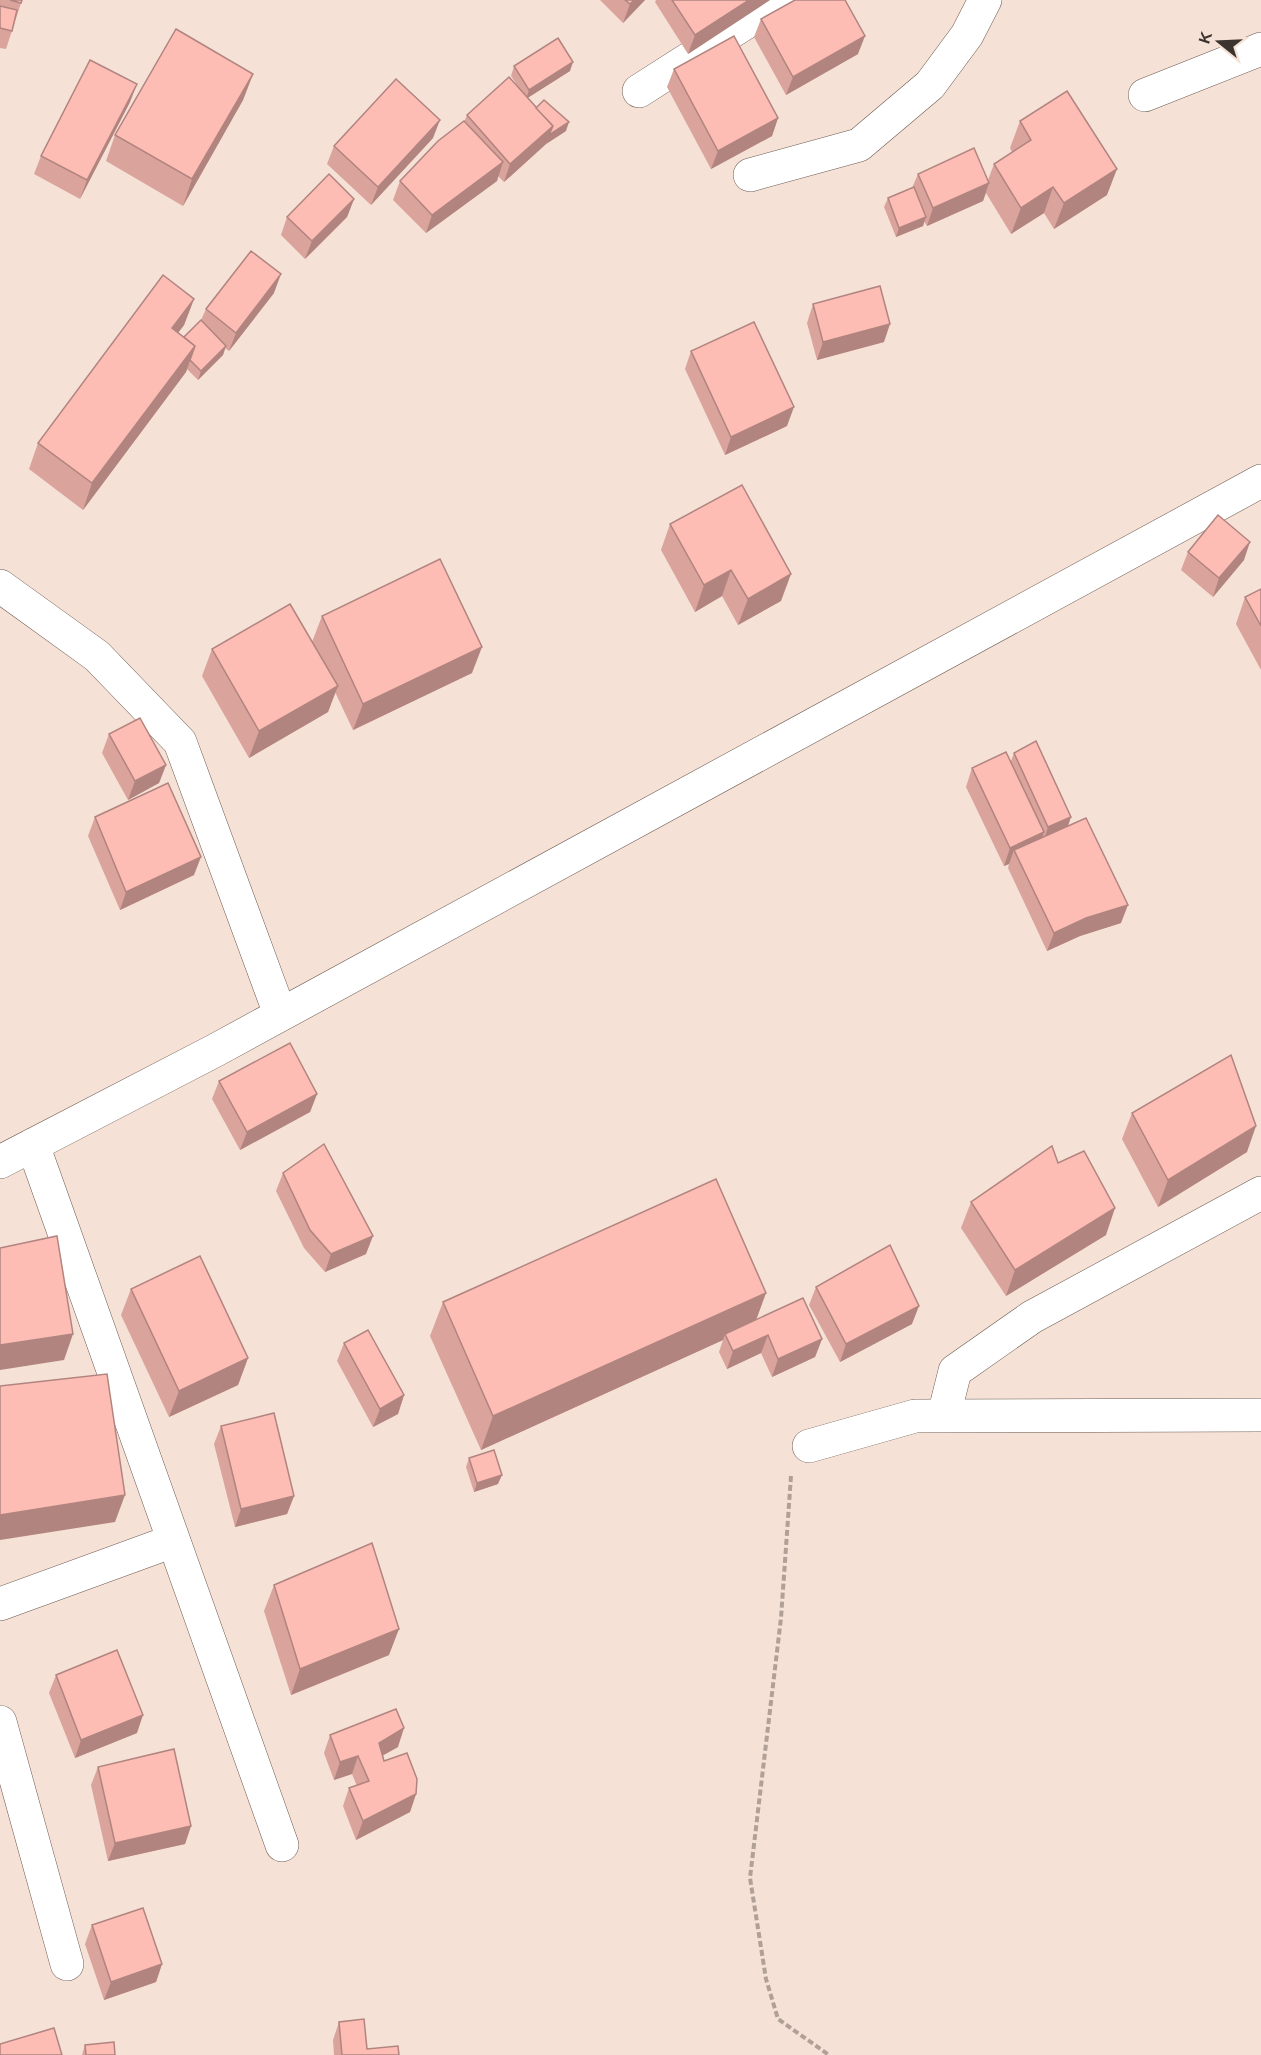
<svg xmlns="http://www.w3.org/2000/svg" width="1261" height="2055" viewBox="0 0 1261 2055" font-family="Arial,sans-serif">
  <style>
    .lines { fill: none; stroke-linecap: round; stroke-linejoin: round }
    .minor-casing { stroke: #6c5a50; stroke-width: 34 }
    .path { stroke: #b0a097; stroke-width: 4; stroke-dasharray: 6 3; stroke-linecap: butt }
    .minor { stroke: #fff; stroke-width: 33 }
    .wall { fill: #daa39c }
    .shaded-wall { fill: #b1847f }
    .building { fill: #fdbdb5; stroke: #b1847f; stroke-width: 1.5 }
  </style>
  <rect width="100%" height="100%" fill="#f6e1d6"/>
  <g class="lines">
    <defs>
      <g id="minor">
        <polyline points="639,91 781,0"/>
        <polyline points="1145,95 1261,49"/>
        <polyline points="750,175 859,145 930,85 967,35 985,0"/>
        <polyline points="0,586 97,656 180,742 280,1014"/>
        <polyline points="33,1145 282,1845"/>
        <polyline points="0,1162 214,1051 1261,481"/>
        <polyline points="944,1415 955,1371 1032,1317 1261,1193"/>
        <polyline points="809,1446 915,1416 1261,1415"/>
        <polyline points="0,1604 173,1541"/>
        <polyline points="0,1722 67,1964"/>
      </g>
    </defs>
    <!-- minor casing -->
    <use href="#minor" class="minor-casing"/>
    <!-- path -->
    <polyline class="path" points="791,1476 781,1618 750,1878 766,1979 778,2019 829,2055"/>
    <!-- minor -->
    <use href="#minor" class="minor"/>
  </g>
  <!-- wall -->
  <g class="wall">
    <polygon points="0,0 22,0 6,49 0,48"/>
    <polygon points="600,0 645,0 623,23"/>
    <polygon points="656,0 770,0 688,54 655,2"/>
    <polygon points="761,19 858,54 786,95 754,37"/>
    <polygon points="514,66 570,71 527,98 536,108 566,131 546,144 504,182 498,176 497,181 426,233 393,200 400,181 464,122 467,115 519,88 511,76"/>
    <polygon points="674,69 778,118 772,136 711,169 667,87"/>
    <polygon points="253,74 243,100 183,206 106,161 115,135"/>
    <polygon points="130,102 80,199 34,174 41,156"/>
    <polygon points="1020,121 1107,195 1054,229 1044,213 1011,234 986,193 983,201 927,226 924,221 923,226 896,237 884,207 888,198 912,188 918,174 988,180 994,164 1012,152 1010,148"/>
    <polygon points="433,138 371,205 327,164 334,146"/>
    <polygon points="354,199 347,217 305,259 281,235 287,217"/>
    <polygon points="274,293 229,351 225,348 223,355 198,380 187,369 186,372 83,510 29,469 38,443 194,299 184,325 178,333 184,337 201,320 206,309"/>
    <polygon points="813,304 884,342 817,360 807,323"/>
    <polygon points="691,351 787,426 725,455 685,369"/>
    <polygon points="670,524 781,601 738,625 722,596 695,612 661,550"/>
    <polygon points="1188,552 1244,560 1213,597 1181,570"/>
    <polygon points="1261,589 1261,670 1236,624 1245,597"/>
    <polygon points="322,616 472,673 353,730 335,692 328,712 249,758 202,676 212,649 312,642"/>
    <polygon points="109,734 166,765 159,783 128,800 102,753"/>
    <polygon points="1014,753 1068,826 1121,923 1080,936 1047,951 1008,868 1009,864 1004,866 966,787 972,768 1011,761"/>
    <polygon points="95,817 194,875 120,910 88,836"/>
    <polygon points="219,1081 317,1094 310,1112 240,1150 212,1099"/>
    <polygon points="1132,1113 1247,1152 1158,1207 1122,1139"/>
    <polygon points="1058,1163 1106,1235 1006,1296 961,1228 971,1202"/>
    <polygon points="283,1173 366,1254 325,1272 304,1248 276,1191"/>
    <polygon points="816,1287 912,1324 840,1362 809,1305"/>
    <polygon points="131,1289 248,1358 238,1385 169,1417 121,1315"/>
    <polygon points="443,1302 756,1320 822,1339 815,1357 772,1377 761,1353 727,1369 719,1352 723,1340 481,1450 430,1336"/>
    <polygon points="344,1343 404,1395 398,1414 373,1427 337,1361"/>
    <polygon points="221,1426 294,1496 287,1514 235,1527 214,1444"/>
    <polygon points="469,1458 498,1484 474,1492 466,1467"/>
    <polygon points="274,1585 389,1655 291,1695 264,1611"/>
    <polygon points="56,1675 137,1733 75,1758 49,1693"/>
    <polygon points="330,1735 398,1747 383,1755 384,1761 416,1794 410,1812 356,1840 343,1806 349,1788 357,1786 352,1774 334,1780 324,1753"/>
    <polygon points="98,1767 191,1826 185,1844 108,1861 91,1785"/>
    <polygon points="92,1925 162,1964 156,1982 104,2000 85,1944"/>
    <polygon points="339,2022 367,2049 399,2055 334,2055 333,2040"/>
    <polygon points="85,2045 115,2055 82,2055"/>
  </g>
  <!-- shaded-wall -->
  <g class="shaded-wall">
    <polygon points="634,0 645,0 623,23 630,4"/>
    <polygon points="749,0 770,0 688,54 695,35"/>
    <polygon points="865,36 858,54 786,95 793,77"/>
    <polygon points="573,62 570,71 526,99 529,90"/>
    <polygon points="253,74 243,100 183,206 192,179"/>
    <polygon points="137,84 130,102 80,199 87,180"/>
    <polygon points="778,118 772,136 711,169 718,151"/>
    <polygon points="440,120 433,138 371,205 378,187"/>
    <polygon points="569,122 566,131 546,144 549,135"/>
    <polygon points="553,126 546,144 504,182 510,164"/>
    <polygon points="503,162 497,181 426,233 432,215"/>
    <polygon points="1117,169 1107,195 1054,229 1064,203"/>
    <polygon points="989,183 983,201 927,226 933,208"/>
    <polygon points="1053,187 1044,213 1011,234 1021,208"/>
    <polygon points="354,199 347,217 305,259 312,241"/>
    <polygon points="926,217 923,226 896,237 899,228"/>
    <polygon points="281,274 274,293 229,351 236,333"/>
    <polygon points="194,299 184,325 162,354 172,328"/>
    <polygon points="890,324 884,342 817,360 823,342"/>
    <polygon points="195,346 186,372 83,510 92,483"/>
    <polygon points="226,346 223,355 198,380 201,371"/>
    <polygon points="794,407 787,426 725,455 731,437"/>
    <polygon points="1250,542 1244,560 1213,597 1219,578"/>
    <polygon points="731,570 722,596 695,612 704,585"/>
    <polygon points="791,574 781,601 738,625 748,599"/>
    <polygon points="482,647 472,673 353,730 363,704"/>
    <polygon points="338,686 328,712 249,758 259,731"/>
    <polygon points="166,765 159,783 128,800 135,781"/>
    <polygon points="1071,817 1065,835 1042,846 1048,827"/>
    <polygon points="1044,832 1038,850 1014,850 1009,864 1004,866 1010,848"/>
    <polygon points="201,857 194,875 120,910 126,892"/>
    <polygon points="1128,905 1121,923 1080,936 1047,951 1054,933 1086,918"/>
    <polygon points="317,1094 310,1112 240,1150 247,1132"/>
    <polygon points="1256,1126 1247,1152 1158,1207 1168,1180"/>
    <polygon points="1115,1208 1106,1235 1006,1296 1015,1270"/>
    <polygon points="373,1236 366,1254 325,1272 331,1254"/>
    <polygon points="766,1293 754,1326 725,1334 723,1340 481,1450 493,1416"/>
    <polygon points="919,1306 912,1324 840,1362 846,1344"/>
    <polygon points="73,1334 64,1360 0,1370 0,1345"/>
    <polygon points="768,1335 761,1353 727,1369 733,1351"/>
    <polygon points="822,1339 815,1357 772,1377 778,1359"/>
    <polygon points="248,1358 238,1385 169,1417 179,1391"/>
    <polygon points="404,1395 398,1414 373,1427 380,1409"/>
    <polygon points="502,1475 498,1484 474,1492 477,1483"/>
    <polygon points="125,1495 115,1522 0,1540 0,1515"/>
    <polygon points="294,1496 287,1514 235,1527 241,1509"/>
    <polygon points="399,1629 389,1655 291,1695 300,1669"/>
    <polygon points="143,1715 137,1733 75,1758 81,1740"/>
    <polygon points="404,1728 398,1747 373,1761 379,1743"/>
    <polygon points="358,1756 352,1774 334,1780 340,1762"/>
    <polygon points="416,1794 410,1812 356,1840 363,1821"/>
    <polygon points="191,1826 185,1844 108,1861 115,1843"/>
    <polygon points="162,1964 156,1982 104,2000 111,1982"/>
  </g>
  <!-- building -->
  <g class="building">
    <polygon points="10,0 22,0 21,3"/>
    <polygon points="625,0 634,0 630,4"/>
    <polygon points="672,0 749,0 695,35"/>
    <polygon points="795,0 845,0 865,36 793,77 761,19"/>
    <polygon points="0,6 17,10 12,31 0,28"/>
    <polygon points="176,29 253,74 192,179 115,135"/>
    <polygon points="734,36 778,118 718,151 674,69"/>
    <polygon points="558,38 573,62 529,90 514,66"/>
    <polygon points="90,60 137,84 87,180 41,156"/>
    <polygon points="509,77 553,126 510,164 467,115"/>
    <polygon points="396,79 440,120 378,187 334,146"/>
    <polygon points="1067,91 1117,169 1064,203 1053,187 1021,208 994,164 1031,140 1020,121"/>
    <polygon points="544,100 569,122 549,135 553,126 536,108"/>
    <polygon points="464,121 503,162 432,215 400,181 438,141"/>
    <polygon points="974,148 989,183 933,208 918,174"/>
    <polygon points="329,174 354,199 312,241 287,217"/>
    <polygon points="914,187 926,217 899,228 888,198"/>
    <polygon points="251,251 281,274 236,333 206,309"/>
    <polygon points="163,275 194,299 172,328 195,346 92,483 38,443"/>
    <polygon points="880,286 890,324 823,342 813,304"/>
    <polygon points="201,320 226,346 201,371 190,360 195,346 184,337"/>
    <polygon points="754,322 794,407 731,437 691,351"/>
    <polygon points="742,485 791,574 748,599 731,570 704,585 670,524"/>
    <polygon points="1218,515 1250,542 1219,578 1188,552"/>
    <polygon points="440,559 482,647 363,704 322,616"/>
    <polygon points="1261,589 1261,626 1245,597"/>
    <polygon points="290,604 338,686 259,731 212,649"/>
    <polygon points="140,718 166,765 135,781 109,734"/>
    <polygon points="1036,741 1071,817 1048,827 1014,753"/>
    <polygon points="1006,752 1044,832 1010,848 972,768"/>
    <polygon points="168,783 201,857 126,892 95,817"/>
    <polygon points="1086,818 1128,905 1086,918 1054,933 1014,850"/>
    <polygon points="290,1043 317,1094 247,1132 219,1081"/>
    <polygon points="1231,1055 1256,1126 1168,1180 1132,1113"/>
    <polygon points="324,1144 373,1236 331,1254 310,1230 283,1173"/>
    <polygon points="1052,1146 1058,1163 1084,1151 1115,1208 1015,1270 971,1202"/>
    <polygon points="716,1179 766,1293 493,1416 443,1302"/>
    <polygon points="57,1236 73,1334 0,1345 0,1248"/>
    <polygon points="890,1245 919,1306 846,1344 816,1287"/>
    <polygon points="200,1256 248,1358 179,1391 131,1289"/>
    <polygon points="803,1298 822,1339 778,1359 768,1335 733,1351 725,1334"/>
    <polygon points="368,1330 404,1395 380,1409 344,1343"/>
    <polygon points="107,1374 125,1495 0,1515 0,1386"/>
    <polygon points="274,1413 294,1496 241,1509 221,1426"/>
    <polygon points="494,1450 502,1475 477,1483 469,1458"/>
    <polygon points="372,1543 399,1629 300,1669 274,1585"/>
    <polygon points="117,1650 143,1715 81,1740 56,1675"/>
    <polygon points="396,1709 404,1728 379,1743 384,1761 407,1753 417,1779 416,1794 363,1821 349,1788 369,1781 358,1756 340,1762 330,1735"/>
    <polygon points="174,1749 191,1826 115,1843 98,1767"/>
    <polygon points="143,1908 162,1964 111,1982 92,1925"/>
    <polygon points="364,2019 367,2049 398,2046 399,2055 342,2055 339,2022"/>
    <polygon points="54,2028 62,2055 0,2055 0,2044"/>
    <polygon points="114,2042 115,2055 86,2055 85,2045"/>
  </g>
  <!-- north arrow -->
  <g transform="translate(1219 42) rotate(288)" stroke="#f6e1d6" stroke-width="4.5" paint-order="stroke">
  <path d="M0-4.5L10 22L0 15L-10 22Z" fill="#3b332e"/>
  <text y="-9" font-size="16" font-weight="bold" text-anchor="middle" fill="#3b332e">K</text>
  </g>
</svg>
